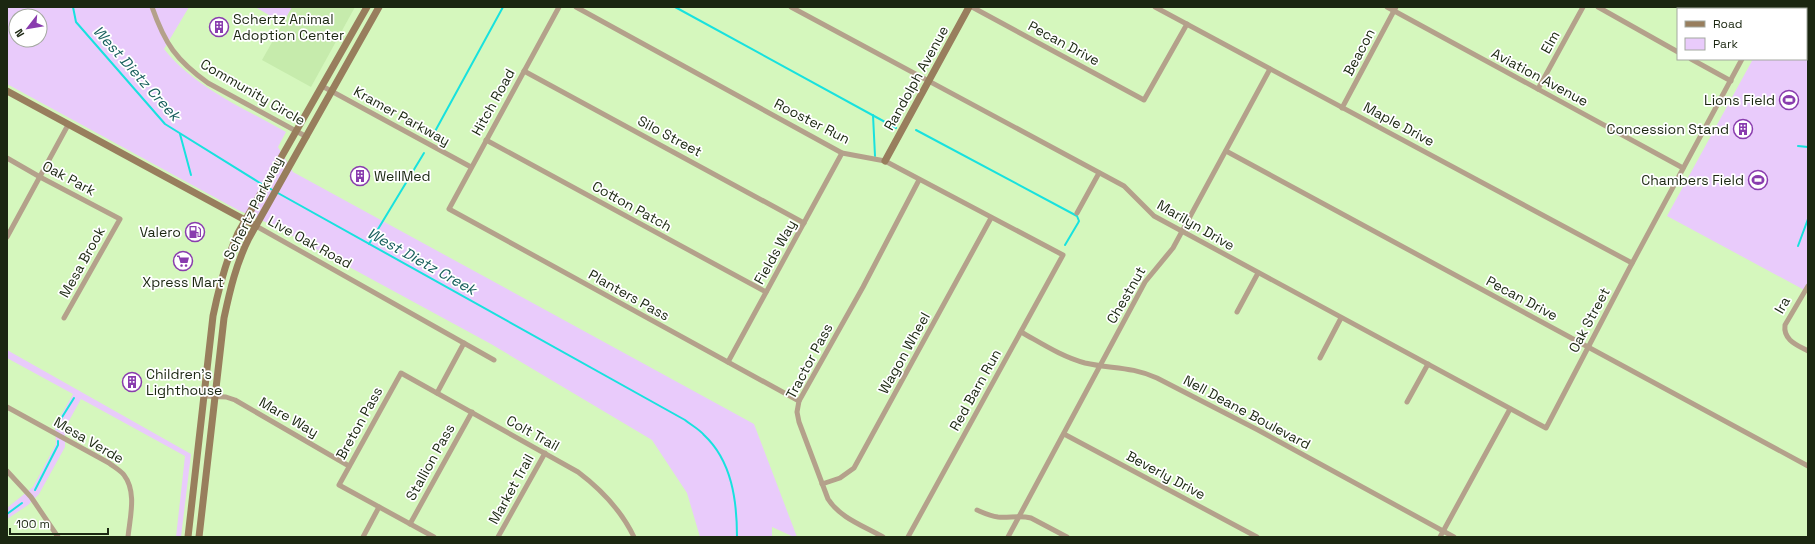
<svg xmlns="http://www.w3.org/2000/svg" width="1815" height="544" viewBox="0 0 1815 544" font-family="'Space Grotesk',sans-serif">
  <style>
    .built { fill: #c6ebac }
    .green { fill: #e9cbfb; fill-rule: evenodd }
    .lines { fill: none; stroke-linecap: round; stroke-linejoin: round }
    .stream { stroke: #18e2de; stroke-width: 2 }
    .street { stroke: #b4a18b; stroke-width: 5 }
    .secondary { stroke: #987e5d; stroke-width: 7 }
    .labels { text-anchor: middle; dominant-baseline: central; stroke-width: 3.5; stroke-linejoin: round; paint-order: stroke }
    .poi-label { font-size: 14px; fill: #1b2711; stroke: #fff; text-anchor: end }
    .street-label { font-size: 14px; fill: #1b2711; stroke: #fff }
    .water-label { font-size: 15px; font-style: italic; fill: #185f5d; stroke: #fff }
  </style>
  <rect width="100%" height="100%" fill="#d5f7bd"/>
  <!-- built -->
  <polygon class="built" points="292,7 355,7 311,87 262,60"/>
  <!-- green -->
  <g class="green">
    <path d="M7,7H189L164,49C195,88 244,108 286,132L278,147L293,172L754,424L797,537H794L772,527V537H700L687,493L652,440L491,344L272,225L238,210L7,84ZM16,16H40V40H16Z"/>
    <polygon points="255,7 292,7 283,23"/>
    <polygon points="1806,17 1808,19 1808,292 1667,216 1753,59 1806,59"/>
    <polygon points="7,350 191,454 181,537 176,537 185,456 81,399 65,428 65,447 39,494 28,505 7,519 7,508 33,487 56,444 55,426 73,394 7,358"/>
  </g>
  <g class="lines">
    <!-- stream -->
    <g class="stream">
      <path d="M73,7L76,22L165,124L260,183L685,420C691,425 699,429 704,435C732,461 737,501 737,537"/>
      <polyline points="675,7 896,128"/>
      <polyline points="873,115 875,156"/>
      <polyline points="916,130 1077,216 1079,221 1078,223 1065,245"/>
      <polyline points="180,134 191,175"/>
      <polyline points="433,135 503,7"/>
      <polyline points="1798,146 1808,147"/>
      <polyline points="369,244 424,153"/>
      <polyline points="1798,246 1808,219"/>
      <polyline points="58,429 59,422 74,398"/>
      <polyline points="35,490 58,445 58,441"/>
      <polyline points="7,514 22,503"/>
    </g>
    <!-- street -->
    <g class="street">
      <path d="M152,7C165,44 176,60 208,83L307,137"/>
      <polyline points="559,7 449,209 799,401"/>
      <polyline points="576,7 842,153 885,161 1063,255 908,537"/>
      <polyline points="791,7 1124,186 1154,216 1546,428 1629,269 1742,59"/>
      <polyline points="972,7 1144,100 1187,24"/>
      <polyline points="1155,7 1632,263"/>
      <path d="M1387,7C1485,61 1584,114 1683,168"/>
      <polyline points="1598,7 1678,52"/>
      <polyline points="1769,9 1770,7"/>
      <polyline points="1691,59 1731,81"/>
      <polyline points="524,71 804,223"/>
      <polyline points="322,86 471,167"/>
      <polyline points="1538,89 1583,7"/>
      <polyline points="1342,108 1396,7"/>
      <polyline points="486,140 766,292"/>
      <polyline points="1226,151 1808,466"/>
      <polyline points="7,158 40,177 120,219 64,318"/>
      <polyline points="1077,213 1099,173"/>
      <polyline points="256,226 494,360"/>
      <polyline points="7,237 68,125"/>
      <path d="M1808,286L1785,325C1783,340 1797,345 1808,351"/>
      <polyline points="1237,312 1258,273"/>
      <path d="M1021,332C1041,343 1062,357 1085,363C1111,369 1131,366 1157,378L1258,430L1454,537"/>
      <polyline points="1320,358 1341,318"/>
      <polyline points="728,362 842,153"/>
      <polyline points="437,393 464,343"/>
      <polyline points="204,396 226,397 235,400 349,466"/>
      <polyline points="1407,402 1428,364"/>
      <path d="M7,407L109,463C114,467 120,470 124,475C137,492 130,517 128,537"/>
      <polyline points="1064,434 1257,537"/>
      <polyline points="7,471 31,497 58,537"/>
      <polyline points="822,484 840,478 854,468 991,218"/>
      <path d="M977,510C984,513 990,516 998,517C1009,518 1020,515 1031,518L1067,537"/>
      <polyline points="410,524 472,412"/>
      <polyline points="363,537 379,507"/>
      <path d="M434,537L339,485L401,373L578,472C602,490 621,510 634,537"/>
      <polyline points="498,537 545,453"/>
      <path d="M883,537C864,526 840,518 828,499L799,422L797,412L799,401L863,287L919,180"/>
      <polyline points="1008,537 1145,282 1173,248 1270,69"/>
      <polyline points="1440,537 1510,409"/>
    </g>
    <!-- secondary -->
    <g class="secondary">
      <polyline points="7,91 256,226"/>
      <polyline points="885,161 969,7"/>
      <path d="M188,537L213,316C219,287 226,260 238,233L367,7"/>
      <path d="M199,537L224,318C230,290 236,264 249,238L379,7"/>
    </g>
  </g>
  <!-- icons -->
  <defs>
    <symbol id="building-ring" viewBox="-11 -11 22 22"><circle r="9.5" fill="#fff" stroke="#893cae" stroke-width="1.5"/><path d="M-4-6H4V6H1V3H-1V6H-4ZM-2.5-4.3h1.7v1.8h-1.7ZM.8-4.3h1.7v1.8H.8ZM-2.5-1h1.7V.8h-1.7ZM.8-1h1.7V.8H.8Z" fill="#893cae"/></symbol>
    <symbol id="stadium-ring" viewBox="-11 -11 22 22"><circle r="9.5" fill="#fff" stroke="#893cae" stroke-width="1.5"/><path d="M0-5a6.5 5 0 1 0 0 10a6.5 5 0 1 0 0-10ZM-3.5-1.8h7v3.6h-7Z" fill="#893cae"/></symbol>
    <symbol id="fuel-ring" viewBox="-11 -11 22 22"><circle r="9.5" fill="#fff" stroke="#893cae" stroke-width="1.5"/><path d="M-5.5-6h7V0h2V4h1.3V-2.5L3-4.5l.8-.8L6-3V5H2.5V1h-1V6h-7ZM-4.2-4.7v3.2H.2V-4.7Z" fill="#893cae"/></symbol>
    <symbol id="supermarket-ring" viewBox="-11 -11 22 22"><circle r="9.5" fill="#fff" stroke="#893cae" stroke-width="1.5"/><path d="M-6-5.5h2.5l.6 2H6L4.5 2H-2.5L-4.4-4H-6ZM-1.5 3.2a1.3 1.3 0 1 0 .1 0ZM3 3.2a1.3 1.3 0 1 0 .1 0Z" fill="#893cae"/></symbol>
  </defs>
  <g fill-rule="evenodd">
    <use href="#building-ring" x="208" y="16" width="22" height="22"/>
    <use href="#stadium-ring" x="1778" y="89" width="22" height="22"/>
    <use href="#building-ring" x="1732" y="118" width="22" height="22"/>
    <use href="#building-ring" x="349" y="165" width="22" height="22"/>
    <use href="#stadium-ring" x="1747" y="169" width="22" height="22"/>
    <use href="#fuel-ring" x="184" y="221" width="22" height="22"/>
    <use href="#supermarket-ring" x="172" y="250" width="22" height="22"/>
    <use href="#building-ring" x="121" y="371" width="22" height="22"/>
  </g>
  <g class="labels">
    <!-- poi labels -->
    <g class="poi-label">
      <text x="233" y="19" text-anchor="start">Schertz Animal<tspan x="233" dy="16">Adoption Center</tspan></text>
      <text x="1775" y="100">Lions Field</text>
      <text x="1729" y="129">Concession Stand</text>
      <text x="374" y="176" text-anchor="start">WellMed</text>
      <text x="1744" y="180">Chambers Field</text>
      <text x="181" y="232">Valero</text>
      <text x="183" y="282" text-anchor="middle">Xpress Mart</text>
      <text x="146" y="374" text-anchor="start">Children's<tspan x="146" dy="16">Lighthouse</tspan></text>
    </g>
    <!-- street labels -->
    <g class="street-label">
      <text transform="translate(1550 42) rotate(-61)">Elm</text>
      <text transform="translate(1064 43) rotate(28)">Pecan Drive</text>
      <text transform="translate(1359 52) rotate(-62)">Beacon</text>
      <text transform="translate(1540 77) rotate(28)">Aviation Avenue</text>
      <text transform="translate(916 78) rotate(-61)">Randolph Avenue</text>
      <text transform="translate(253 92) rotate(30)">Community Circle</text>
      <text transform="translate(493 102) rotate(-61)">Hitch Road</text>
      <text transform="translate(402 116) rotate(29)">Kramer Parkway</text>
      <text transform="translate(812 121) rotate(27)">Rooster Run</text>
      <text transform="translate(1399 124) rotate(28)">Maple Drive</text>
      <text transform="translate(670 136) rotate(28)">Silo Street</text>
      <text transform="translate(69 178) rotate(28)">Oak Park</text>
      <text transform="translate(632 206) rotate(29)">Cotton Patch</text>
      <text transform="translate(253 208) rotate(-63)">Schertz Parkway</text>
      <text transform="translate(1196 225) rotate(30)">Marilyn Drive</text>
      <text transform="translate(310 242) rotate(29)">Live Oak Road</text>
      <text transform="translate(775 252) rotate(-61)">Fields Way</text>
      <text transform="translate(82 262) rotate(-61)">Mesa Brook</text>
      <text transform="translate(629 295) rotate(29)">Planters Pass</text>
      <text transform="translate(1126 295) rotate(-60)">Chestnut</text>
      <text transform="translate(1522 298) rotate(28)">Pecan Drive</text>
      <text transform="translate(1782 305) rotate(-60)">Ira</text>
      <text transform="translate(1589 320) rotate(-62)">Oak Street</text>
      <text transform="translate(904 353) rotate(-61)">Wagon Wheel</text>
      <text transform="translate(809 361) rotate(-62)">Tractor Pass</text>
      <text transform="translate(975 390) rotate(-61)">Red Barn Run</text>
      <text transform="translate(1247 412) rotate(28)">Nell Deane Boulevard</text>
      <text transform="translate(289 417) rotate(30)">Mare Way</text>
      <text transform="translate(359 423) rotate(-61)">Breton Pass</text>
      <text transform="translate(533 433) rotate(29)">Colt Trail</text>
      <text transform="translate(89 440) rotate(30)">Mesa Verde</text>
      <text transform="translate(430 462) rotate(-61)">Stallion Pass</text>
      <text transform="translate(1166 475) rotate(28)">Beverly Drive</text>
      <text transform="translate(511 489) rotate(-61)">Market Trail</text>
    </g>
    <!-- water labels -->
    <g class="water-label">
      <text transform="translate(137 73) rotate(48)">West Dietz Creek</text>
      <text transform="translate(422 261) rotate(29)">West Dietz Creek</text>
    </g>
  </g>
  <!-- border -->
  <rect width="1815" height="544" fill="none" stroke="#1b2711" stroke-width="16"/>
  <!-- legend -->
  <rect x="1677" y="8" width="130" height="52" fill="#ffffff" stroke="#a4a9a0"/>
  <rect x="1685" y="21" width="20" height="6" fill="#987e5d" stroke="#a4a9a0"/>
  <text x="1713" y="28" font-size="12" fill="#1b2711">Road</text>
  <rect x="1685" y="38" width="20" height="12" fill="#e9cbfb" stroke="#a4a9a0"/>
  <text x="1713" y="48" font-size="12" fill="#1b2711">Park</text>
  <!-- north arrow -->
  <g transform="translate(28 28) rotate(239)"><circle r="19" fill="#ffffff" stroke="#a4a9a0"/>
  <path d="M0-3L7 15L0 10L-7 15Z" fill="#893cae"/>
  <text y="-6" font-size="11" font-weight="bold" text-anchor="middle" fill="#1b2711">N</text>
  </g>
  <!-- scale -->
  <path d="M10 528v6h98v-6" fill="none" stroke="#1b2711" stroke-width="2"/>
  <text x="16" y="528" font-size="12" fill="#1b2711" stroke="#ffffff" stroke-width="3" paint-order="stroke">100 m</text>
</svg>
